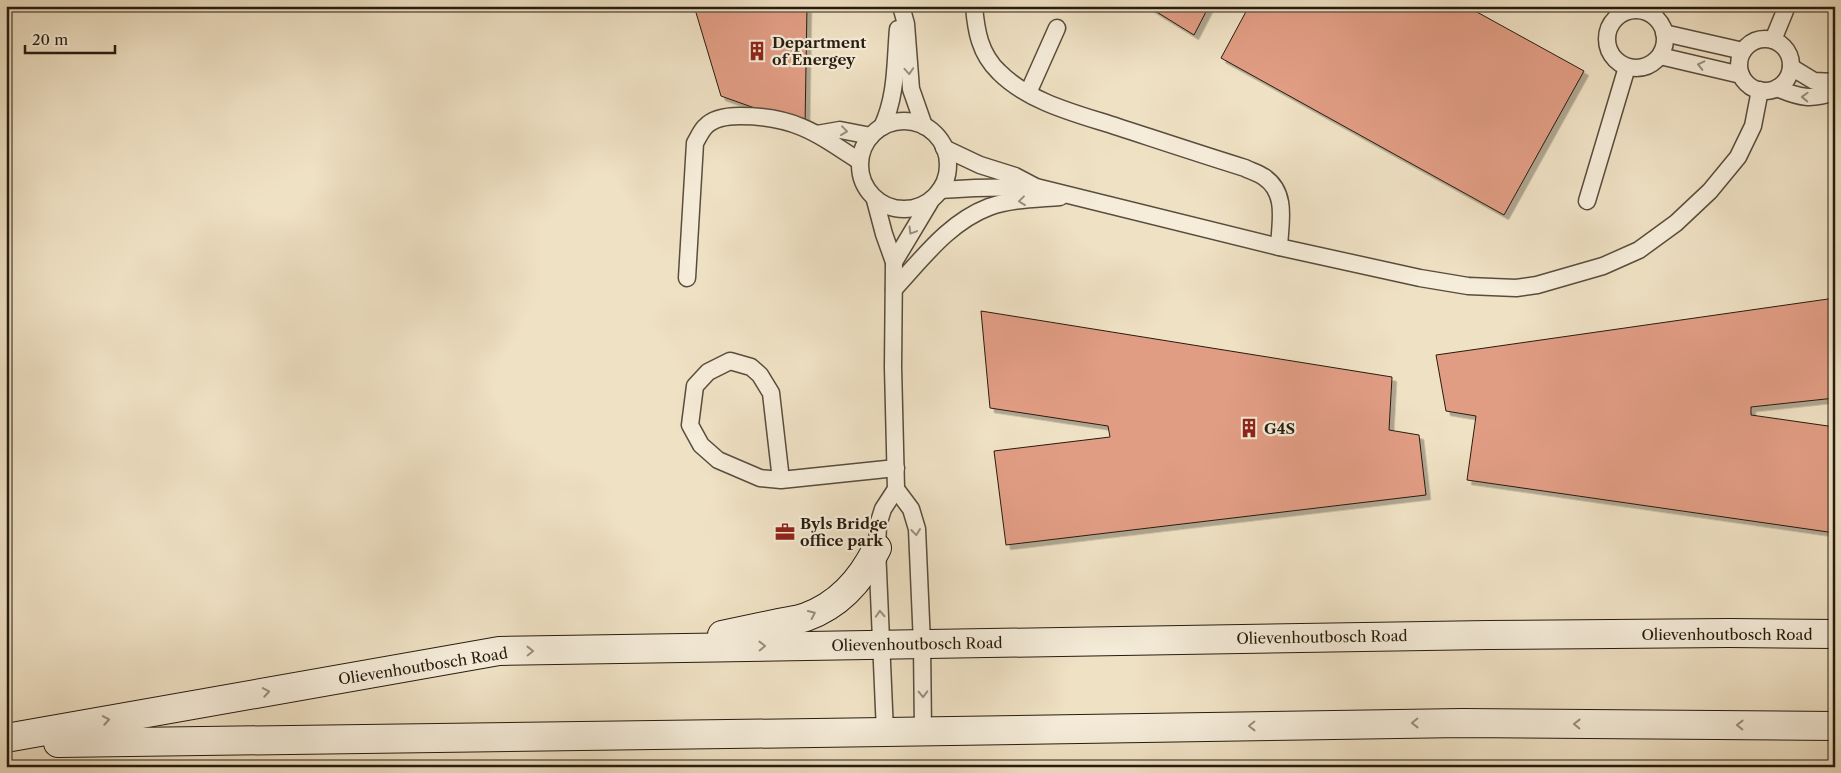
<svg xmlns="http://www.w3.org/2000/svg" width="1841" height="773" viewBox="0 0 1841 773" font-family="'Libre Caslon Text',serif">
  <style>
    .building { fill: #e19d84; stroke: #261c0f; filter: url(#shadow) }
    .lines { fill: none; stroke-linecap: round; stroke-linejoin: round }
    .service-casing { stroke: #584d3c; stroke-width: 19 }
    .secondary-casing { stroke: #261c0f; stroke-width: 30 }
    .service { stroke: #f5ecd9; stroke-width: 16 }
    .secondary { stroke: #f5ecd9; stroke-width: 28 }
    .oneway { stroke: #988e7e }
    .labels { text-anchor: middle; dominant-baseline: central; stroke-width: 4.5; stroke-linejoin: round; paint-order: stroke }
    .poi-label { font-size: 15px; font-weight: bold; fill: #261c0f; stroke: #f5ecd9; text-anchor: start }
    .street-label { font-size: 15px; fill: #261c0f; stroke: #f5ecd9 }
  </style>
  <defs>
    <filter id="shadow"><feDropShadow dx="4.5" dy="4.5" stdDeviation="0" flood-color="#0004"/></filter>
  </defs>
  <rect width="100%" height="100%" fill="#efe1c4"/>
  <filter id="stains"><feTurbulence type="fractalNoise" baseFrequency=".004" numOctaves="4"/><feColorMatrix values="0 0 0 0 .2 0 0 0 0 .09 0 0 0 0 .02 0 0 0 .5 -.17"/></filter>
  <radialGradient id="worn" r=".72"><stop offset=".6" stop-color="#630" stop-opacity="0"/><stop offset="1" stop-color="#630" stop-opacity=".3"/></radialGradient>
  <!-- building -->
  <g class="building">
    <polygon points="694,6 807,6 805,126 721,96"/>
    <polygon points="1147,6 1209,6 1194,35"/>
    <polygon points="1249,6 1466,6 1584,71 1504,215 1221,58"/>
    <polygon points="1835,298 1835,398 1751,407 1751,415 1835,427 1835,533 1467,480 1476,416 1446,411 1436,355"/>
    <polygon points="981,311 1392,377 1389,430 1419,435 1426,495 1006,545 994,451 1110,437 1108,426 990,408"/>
  </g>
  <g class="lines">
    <defs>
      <g id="service">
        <polyline points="901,6 906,24 911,89 924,126"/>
        <path d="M974,6C976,31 980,54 999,72C1030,103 1078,114 1118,127C1161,141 1203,155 1245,168C1251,171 1258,173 1264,177C1288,193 1280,223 1279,247"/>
        <circle cx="1636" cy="39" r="29"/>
        <polyline points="1664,33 1743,51"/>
        <circle cx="1765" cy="65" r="26"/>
        <polyline points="1773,40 1787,6"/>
        <polyline points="1660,56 1741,75"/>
        <polyline points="1791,67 1814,81 1835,82"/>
        <path d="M1777,88C1800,98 1811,100 1835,92"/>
        <polyline points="1028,93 1057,28"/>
        <circle cx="904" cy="165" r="44"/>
        <path d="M882,127C897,95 895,62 898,29"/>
        <polyline points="817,134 840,130 871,136"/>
        <polyline points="944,148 980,165 1015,176 1034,186"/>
        <polyline points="940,190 975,188 1036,187 1279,247 1420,278 1468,286 1516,288 1537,285 1603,266 1639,250 1676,223 1710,191 1738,157 1753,126 1760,90"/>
        <polyline points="875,200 884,234 894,262 893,367 896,489 883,509 878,525 877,548 885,732"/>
        <polyline points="1587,201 1627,67"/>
        <polyline points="894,262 930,202"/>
        <path d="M687,278L695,143C698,138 701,131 705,127C713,118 729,116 740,116C794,116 817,133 859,161"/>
        <path d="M894,289C922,259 949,222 989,207C1011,199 1037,199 1060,197"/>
        <polyline points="781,480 760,478 718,460 701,445 690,425 695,386 708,372 730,361 751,367 760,375 771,393 781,480 896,468"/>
        <polyline points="896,489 911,509 917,529 922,644 923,732"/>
      </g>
      <g id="secondary">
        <path d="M722,635C741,631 760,627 779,623C788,621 798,620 806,617C839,605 862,579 877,548"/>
        <polyline points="6,738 499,651 1488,635 1729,633 1835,634"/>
        <polyline points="58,743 885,732 1462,723 1835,726"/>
      </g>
    </defs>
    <!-- service casing -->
    <use href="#service" class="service-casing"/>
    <!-- secondary casing -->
    <use href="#secondary" class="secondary-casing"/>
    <!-- service -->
    <use href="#service" class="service"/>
    <!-- secondary -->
    <use href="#secondary" class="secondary"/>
  </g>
  <!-- one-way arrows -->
  <defs><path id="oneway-chevron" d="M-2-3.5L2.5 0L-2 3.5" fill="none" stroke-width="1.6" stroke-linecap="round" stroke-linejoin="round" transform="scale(1.25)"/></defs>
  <g class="oneway">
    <use href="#oneway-chevron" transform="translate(1701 65) rotate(-167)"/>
    <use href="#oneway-chevron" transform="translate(909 71) rotate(86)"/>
    <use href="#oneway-chevron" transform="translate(1805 97) rotate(-178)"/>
    <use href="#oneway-chevron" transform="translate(844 131) rotate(7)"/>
    <use href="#oneway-chevron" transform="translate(1022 201) rotate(173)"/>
    <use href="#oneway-chevron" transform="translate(912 231) rotate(121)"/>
    <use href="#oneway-chevron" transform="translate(916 532) rotate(83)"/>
    <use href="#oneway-chevron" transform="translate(812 614) rotate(-25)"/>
    <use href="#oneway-chevron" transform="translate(880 614) rotate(-93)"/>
    <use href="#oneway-chevron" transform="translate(762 646) rotate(-1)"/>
    <use href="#oneway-chevron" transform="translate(530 651) rotate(-1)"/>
    <use href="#oneway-chevron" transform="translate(266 692) rotate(-10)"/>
    <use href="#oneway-chevron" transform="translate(923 694) rotate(89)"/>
    <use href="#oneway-chevron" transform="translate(106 720) rotate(-10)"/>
    <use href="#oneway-chevron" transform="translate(1415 723) rotate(179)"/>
    <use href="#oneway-chevron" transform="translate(1577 724) rotate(-179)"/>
    <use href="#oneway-chevron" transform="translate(1740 725) rotate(-179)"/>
    <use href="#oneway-chevron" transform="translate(1252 726) rotate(179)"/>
  </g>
  <!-- icons -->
  <defs>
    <symbol id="building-bare" viewBox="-9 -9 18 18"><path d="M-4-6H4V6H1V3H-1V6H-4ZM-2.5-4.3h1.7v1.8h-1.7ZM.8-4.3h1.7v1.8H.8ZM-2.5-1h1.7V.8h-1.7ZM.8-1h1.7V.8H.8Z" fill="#8f2418" stroke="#f5ecd9" stroke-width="2.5" paint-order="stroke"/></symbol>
    <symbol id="office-bare" viewBox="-9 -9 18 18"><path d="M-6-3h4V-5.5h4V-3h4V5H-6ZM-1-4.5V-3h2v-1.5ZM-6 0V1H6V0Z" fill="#8f2418" stroke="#f5ecd9" stroke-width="2.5" paint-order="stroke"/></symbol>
  </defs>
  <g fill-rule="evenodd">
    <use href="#building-bare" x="743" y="37" width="28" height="28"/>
    <use href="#building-bare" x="1235" y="414" width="28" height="28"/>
    <use href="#office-bare" x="771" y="518" width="28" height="28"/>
  </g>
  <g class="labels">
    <!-- poi labels -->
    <g class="poi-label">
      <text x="772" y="42">Department<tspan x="772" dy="17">of Energey</tspan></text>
      <text x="1264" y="428">G4S</text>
      <text x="800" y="523">Byls Bridge<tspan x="800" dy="17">office park</tspan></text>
    </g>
    <!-- street labels -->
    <g class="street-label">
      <text x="1727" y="634">Olievenhoutbosch Road</text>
      <text transform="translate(1322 637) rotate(-1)">Olievenhoutbosch Road</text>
      <text transform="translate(917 644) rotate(-1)">Olievenhoutbosch Road</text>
      <text transform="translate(423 666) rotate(-9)">Olievenhoutbosch Road</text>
    </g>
  </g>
  <!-- margin -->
  <rect width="1841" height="773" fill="none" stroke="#efe1c4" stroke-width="25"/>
  <rect x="8" y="8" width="1826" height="758" fill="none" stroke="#261c0f" stroke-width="2.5"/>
  <rect x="12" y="12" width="1816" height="748" fill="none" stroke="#261c0f"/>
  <!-- scale -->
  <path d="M25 45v8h90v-8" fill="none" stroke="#261c0f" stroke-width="2.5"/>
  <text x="32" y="45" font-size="15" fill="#261c0f" stroke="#f5ecd9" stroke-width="4" paint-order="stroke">20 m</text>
  <rect width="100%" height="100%" filter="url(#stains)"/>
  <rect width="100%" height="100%" fill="url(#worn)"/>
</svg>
